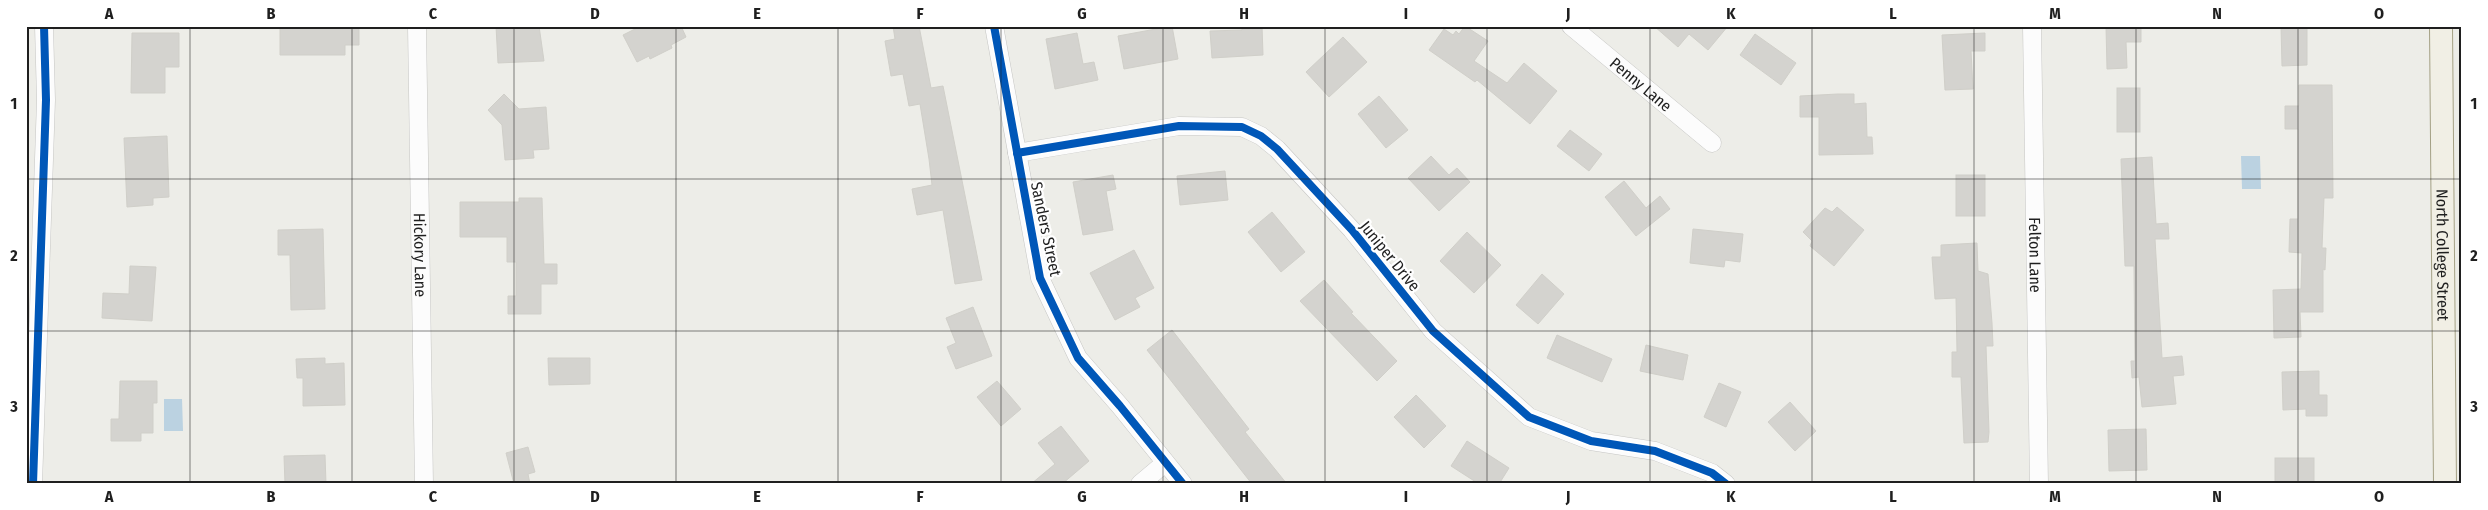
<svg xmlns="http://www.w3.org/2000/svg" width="2488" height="510" viewBox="0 0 2488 510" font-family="'Fira Sans Condensed',sans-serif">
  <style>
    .water { fill: #bbd2e1 }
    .building { fill: #d4d3cf; stroke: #d0cfc9 }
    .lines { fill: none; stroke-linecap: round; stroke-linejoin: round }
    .minor-casing { stroke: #c6c6c4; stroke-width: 19 }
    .major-casing { stroke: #a4a084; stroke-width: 24 }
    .minor { stroke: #fcfcfc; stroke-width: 18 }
    .major { stroke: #f1efe5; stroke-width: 22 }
    .cycleway-casing { stroke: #fff; stroke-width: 11 }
    .cycleway { stroke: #0057b8; stroke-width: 8 }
    .grid { fill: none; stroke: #1f1f1f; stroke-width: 1; stroke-opacity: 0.55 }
    .labels { text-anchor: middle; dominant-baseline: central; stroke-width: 4.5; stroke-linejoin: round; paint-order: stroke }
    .street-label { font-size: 16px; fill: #1f1f1f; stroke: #fff }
    .neatline { fill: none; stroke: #1f1f1f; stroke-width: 2 }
    .grid-label { font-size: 16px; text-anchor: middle; font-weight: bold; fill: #1f1f1f }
  </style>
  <rect width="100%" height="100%" fill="#edede8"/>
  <!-- water -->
  <g class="water">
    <polygon points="2241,156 2260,156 2261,189 2242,189"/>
    <polygon points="164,399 182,399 183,431 164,431"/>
  </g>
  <!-- building -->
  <g class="building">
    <polygon points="280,26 359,26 359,45 345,45 345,55 280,55"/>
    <polygon points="496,26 539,26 544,61 498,63"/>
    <polygon points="641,26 681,26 686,37 671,45 672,48 650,59 649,56 637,62 623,35"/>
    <polygon points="893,26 919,26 931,88 943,86 982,280 955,284 943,210 917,215 912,189 932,185 929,159 920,104 909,106 903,74 891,76 885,41 895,39"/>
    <polygon points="1172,26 1178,59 1124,69 1118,36"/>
    <polygon points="1242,26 1262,26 1263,55 1212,58 1210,31 1242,30"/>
    <polygon points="1465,26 1488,41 1474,61 1507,83 1524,63 1557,91 1530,124 1477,80 1475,82 1429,50 1444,29 1453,35 1456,31 1459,34"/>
    <polygon points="1654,26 1728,26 1708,50 1689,34 1678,47"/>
    <polygon points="2106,26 2141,26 2141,42 2126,42 2127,68 2107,69"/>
    <polygon points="2281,26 2307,26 2307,65 2282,66"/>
    <polygon points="132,33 179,33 179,67 165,67 165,93 131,93"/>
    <polygon points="1077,33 1083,64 1094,62 1098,80 1055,89 1046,39"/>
    <polygon points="1985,33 1985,51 1971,51 1973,89 1945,90 1942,35"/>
    <polygon points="1755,34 1796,63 1781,85 1740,55"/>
    <polygon points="1343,37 1367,62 1329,97 1306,72"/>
    <polygon points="2299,85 2332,85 2333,198 2324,198 2322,248 2326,248 2325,270 2323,269 2323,312 2300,312 2301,337 2274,338 2273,290 2301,289 2302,253 2289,252 2290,219 2298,219 2298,129 2285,129 2285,106 2299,106"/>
    <rect x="2117" y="88" width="23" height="44"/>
    <polygon points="504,94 519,109 546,107 549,149 533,150 534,158 505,160 502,125 488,110"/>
    <polygon points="1838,94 1854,94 1854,104 1866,103 1867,137 1872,137 1873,154 1819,155 1819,117 1800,117 1800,96"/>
    <polygon points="1379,96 1408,130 1386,148 1358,114"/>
    <polygon points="1570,130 1602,154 1589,171 1557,146"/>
    <polygon points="167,136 169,197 153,198 153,205 127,207 124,138"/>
    <polygon points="1431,156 1449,175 1457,168 1470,182 1439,211 1408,178"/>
    <polygon points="2152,157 2156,224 2168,223 2169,239 2155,239 2162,358 2182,356 2184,375 2173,376 2176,404 2142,407 2139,377 2132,378 2131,361 2135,361 2134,266 2125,266 2121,159"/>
    <polygon points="1225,171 1228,200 1180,205 1177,176"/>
    <polygon points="1113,175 1116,189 1106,191 1113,230 1083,235 1073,182"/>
    <rect x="1956" y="175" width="29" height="41"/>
    <polygon points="1624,181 1646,208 1660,196 1670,209 1636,236 1605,197"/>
    <polygon points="519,198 542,198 544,264 557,264 557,284 541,284 541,314 508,314 508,296 516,296 516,262 507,262 507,237 460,237 460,202 519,202"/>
    <polygon points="1837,207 1864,230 1834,266 1810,246 1812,241 1803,232 1825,208 1832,212"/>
    <polygon points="1272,212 1305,252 1281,272 1248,232"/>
    <polygon points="323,229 325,309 291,310 290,255 278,255 278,230"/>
    <polygon points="1693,229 1743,234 1740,262 1725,260 1724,267 1690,263"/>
    <polygon points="1467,232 1501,265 1474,293 1440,261"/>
    <polygon points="1977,243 1978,271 1988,274 1992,323 1993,346 1986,346 1989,432 1988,442 1964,443 1961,377 1952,377 1952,352 1957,352 1956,298 1935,299 1932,257 1941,257 1941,245"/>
    <polygon points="1134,250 1154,288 1135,298 1140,307 1115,320 1090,273"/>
    <polygon points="130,266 156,267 152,321 102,318 103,293 129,294"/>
    <polygon points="1542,274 1564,294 1538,324 1516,305"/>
    <polygon points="1324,280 1353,312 1351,313 1397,361 1377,381 1300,301"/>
    <polygon points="973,307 992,356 956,369 947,347 956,343 946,318"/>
    <polygon points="1172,330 1249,429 1245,432 1287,484 1252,484 1147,350"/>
    <polygon points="1557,335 1612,359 1602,382 1547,358"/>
    <polygon points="1646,345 1688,355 1683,380 1640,371"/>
    <polygon points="325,358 325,364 344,363 345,405 303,406 303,378 297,378 296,359"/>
    <polygon points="548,358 590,358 590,384 549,385"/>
    <polygon points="2319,371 2319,395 2327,395 2327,416 2306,416 2306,409 2283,410 2282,372"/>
    <polygon points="120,381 157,381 157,403 153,403 153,433 141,433 141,441 111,441 111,419 119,419"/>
    <polygon points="997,381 1021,409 1001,426 977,397"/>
    <polygon points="1719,383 1741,392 1726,427 1704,417"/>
    <polygon points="1416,395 1446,426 1424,448 1394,417"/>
    <polygon points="1790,402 1816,431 1795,451 1768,422"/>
    <polygon points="1061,426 1089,461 1062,484 1031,484 1055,464 1038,443"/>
    <polygon points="2146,429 2147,470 2109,471 2108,430"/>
    <polygon points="1467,441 1509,468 1499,484 1479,484 1451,466"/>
    <polygon points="528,447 535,472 528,474 530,484 514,484 506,453"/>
    <polygon points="325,455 326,484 285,484 284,456"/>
    <rect x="2275" y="458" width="39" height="26"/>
  </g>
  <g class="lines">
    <defs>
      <g id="minor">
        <path id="s1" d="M417,26L424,484"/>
        <polyline points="994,26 1040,278 1078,358 1120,406 1183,484"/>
        <path id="s2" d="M1571,26L1712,143"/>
        <path id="s3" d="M2032,26L2039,484"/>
        <polyline points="1017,153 1179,126 1242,127 1261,136 1277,149 1352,230 1433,331 1529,417 1591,441 1655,451 1712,473 1726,484"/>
        <polyline points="33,484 46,100 44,26"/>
        <polyline points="1140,484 1165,463"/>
      </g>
      <g id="major">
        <path id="s4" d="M2441,26L2445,484"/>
      </g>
    </defs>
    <!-- minor casing -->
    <use href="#minor" class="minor-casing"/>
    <!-- major casing -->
    <use href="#major" class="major-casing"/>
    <!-- minor -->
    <use href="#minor" class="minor"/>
    <!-- major -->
    <use href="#major" class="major"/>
    <defs>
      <g id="cycleway">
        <polyline points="994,26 1040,278 1078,358 1120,406 1183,484"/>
        <polyline points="1017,153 1179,126 1242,127 1261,136 1277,149 1352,230 1433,331 1529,417 1591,441 1655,451 1712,473 1726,484"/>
        <polyline points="33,484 46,100 44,26"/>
      </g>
    </defs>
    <!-- cycleway casing -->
    <use href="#cycleway" class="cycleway-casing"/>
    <!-- cycleway -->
    <use href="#cycleway" class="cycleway"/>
  </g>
  <!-- grid -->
  <path class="grid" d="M190,26V484M352,26V484M514,26V484M676,26V484M838,26V484M1001,26V484M1163,26V484M1325,26V484M1487,26V484M1650,26V484M1812,26V484M1974,26V484M2136,26V484M2298,26V484M26,179H2462M26,331H2462"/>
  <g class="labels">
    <!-- street labels -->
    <g class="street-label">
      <text stroke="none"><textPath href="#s2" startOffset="91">Penny Lane</textPath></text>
      <text transform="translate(1046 229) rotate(78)">Sanders Street</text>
      <text stroke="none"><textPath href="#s1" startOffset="229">Hickory Lane</textPath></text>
      <text stroke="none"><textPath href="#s3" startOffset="229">Felton Lane</textPath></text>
      <text stroke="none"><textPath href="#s4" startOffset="229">North College Street</textPath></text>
      <text transform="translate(1390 256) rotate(51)">Juniper Drive</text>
    </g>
  </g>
  <!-- border -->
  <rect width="2488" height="510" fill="none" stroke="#ffffff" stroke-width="55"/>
  <rect x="28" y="28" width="2432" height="454" class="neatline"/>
  <g class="grid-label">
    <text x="109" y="19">A</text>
    <text x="271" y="19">B</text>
    <text x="433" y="19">C</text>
    <text x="595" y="19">D</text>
    <text x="757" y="19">E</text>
    <text x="920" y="19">F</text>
    <text x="1082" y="19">G</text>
    <text x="1244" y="19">H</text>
    <text x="1406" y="19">I</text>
    <text x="1568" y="19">J</text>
    <text x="1731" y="19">K</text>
    <text x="1893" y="19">L</text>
    <text x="2055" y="19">M</text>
    <text x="2217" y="19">N</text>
    <text x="2379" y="19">O</text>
    <text x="14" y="109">1</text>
    <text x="2474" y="109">1</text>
    <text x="14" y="261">2</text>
    <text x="2474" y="261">2</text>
    <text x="14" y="412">3</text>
    <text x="2474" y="412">3</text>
    <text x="109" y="502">A</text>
    <text x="271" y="502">B</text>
    <text x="433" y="502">C</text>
    <text x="595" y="502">D</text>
    <text x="757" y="502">E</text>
    <text x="920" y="502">F</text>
    <text x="1082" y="502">G</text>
    <text x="1244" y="502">H</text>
    <text x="1406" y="502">I</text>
    <text x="1568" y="502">J</text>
    <text x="1731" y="502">K</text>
    <text x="1893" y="502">L</text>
    <text x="2055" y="502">M</text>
    <text x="2217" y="502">N</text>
    <text x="2379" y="502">O</text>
  </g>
</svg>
